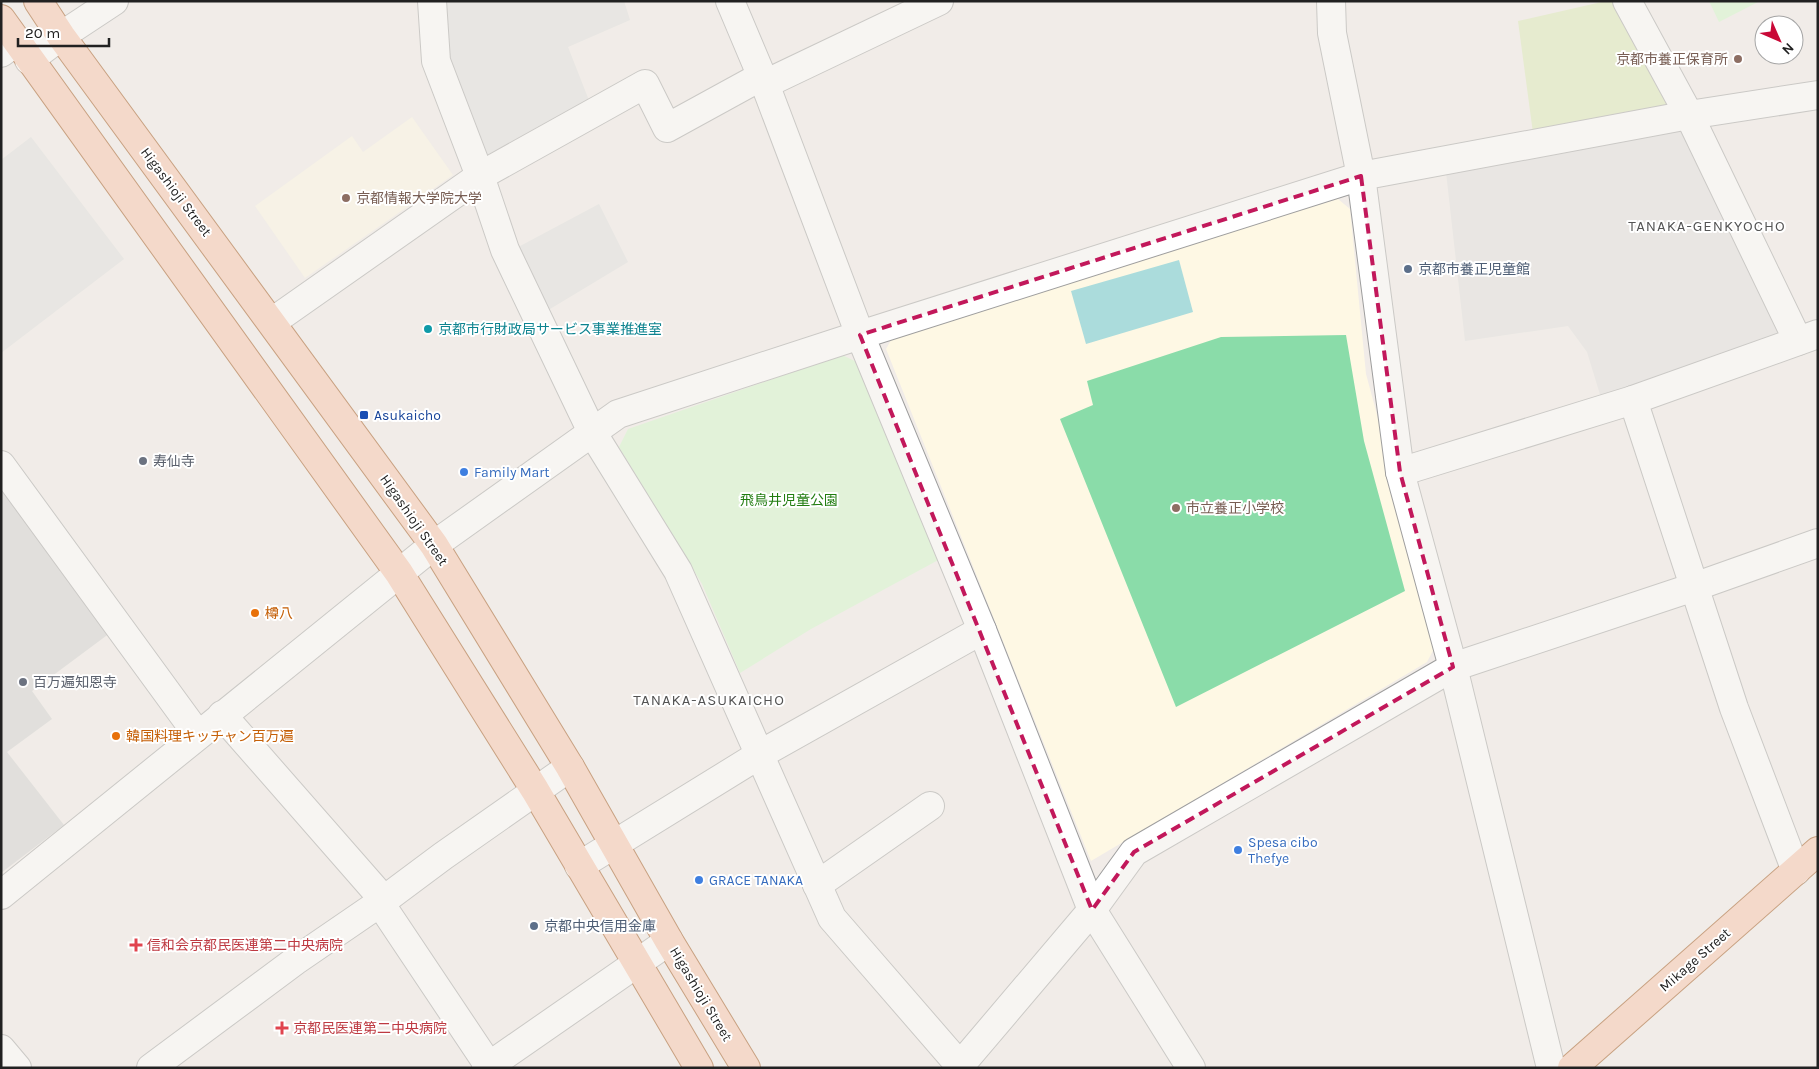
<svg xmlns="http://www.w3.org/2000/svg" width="1819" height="1069" viewBox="0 0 1819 1069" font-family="Karla,'Noto Sans JP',sans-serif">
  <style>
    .residential { fill: #dfdede }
    .education { fill: #fef8e4 }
    .religious { fill: #cfcfcf }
    .grass { fill: #d9e8b1 }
    .park { fill: #d0f8c8 }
    .pitch { fill: #8adca9 }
    .parking { fill: #ddd }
    .water { fill: #abdcdc }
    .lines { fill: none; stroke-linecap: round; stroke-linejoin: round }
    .minor-casing { stroke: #9e9e9e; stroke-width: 30 }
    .major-casing { stroke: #974506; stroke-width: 30 }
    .minor { stroke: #fff; stroke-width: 28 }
    .major { stroke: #f8c1a6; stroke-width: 28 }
    .marked { fill: none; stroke: #c2185b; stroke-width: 4; stroke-dasharray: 10 6; stroke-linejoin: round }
    .education-dot { fill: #8d6e63; stroke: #fff; stroke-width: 2 }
    .service-dot { fill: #5c6f8a; stroke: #fff; stroke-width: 2 }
    .culture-dot { fill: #0f9aa8; stroke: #fff; stroke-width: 2 }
    .transit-dot { fill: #1a4fb4; stroke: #fff; stroke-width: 2 }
    .worship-dot { fill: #6b7280; stroke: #fff; stroke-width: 2 }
    .shop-dot { fill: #3f7fe0; stroke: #fff; stroke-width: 2 }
    .food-dot { fill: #e8710a; stroke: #fff; stroke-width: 2 }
    .health-dot { fill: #e0444e; stroke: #fff; stroke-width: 2 }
    .labels { text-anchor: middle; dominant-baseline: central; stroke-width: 4; stroke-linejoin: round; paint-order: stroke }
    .education-label { font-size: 14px; fill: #785e54; stroke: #fff; text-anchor: start }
    .street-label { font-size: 14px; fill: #212121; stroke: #fff }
    .service-label { font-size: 14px; fill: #4e5e75; stroke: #fff; text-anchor: start }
    .culture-label { font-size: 14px; fill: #0d838f; stroke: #fff; text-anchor: start }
    .transit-label { font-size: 14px; fill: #164399; stroke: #fff; text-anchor: start }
    .worship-label { font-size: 14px; fill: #5b616d; stroke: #fff; text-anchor: start }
    .shop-label { font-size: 14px; fill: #366cbe; stroke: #fff; text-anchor: start }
    .park-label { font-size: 14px; fill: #227d11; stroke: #fff }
    .food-label { font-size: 14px; fill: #c56008; stroke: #fff; text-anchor: start }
    .health-label { font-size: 14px; fill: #be3a42; stroke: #fff; text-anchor: start }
    .neighbourhood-label { font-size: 15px; letter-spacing: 1px; fill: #545454; stroke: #fff }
  </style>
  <rect width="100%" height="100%" fill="#f1ece8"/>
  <!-- residential -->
  <polygon class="residential" points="1682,127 1786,335 1602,401 1587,352 1568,326 1465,341 1446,172"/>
  <!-- education -->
  <g class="education">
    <polygon points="412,117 453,175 305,278 255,206 352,136 363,152"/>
    <polygon points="1338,199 1350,209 1366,374 1438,641 1427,662 1091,861 886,349 895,333"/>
  </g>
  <!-- religious -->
  <polygon class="religious" points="1,478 114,630 32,691 52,719 7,752 64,825 1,873"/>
  <!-- grass -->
  <polygon class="grass" points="1606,1 1615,1 1676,109 1533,133 1518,21"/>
  <!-- park -->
  <g class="park">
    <polygon points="1709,1 1760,1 1719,22"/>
    <polygon points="842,355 861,364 942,558 811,629 740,673 702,584 619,447 628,429"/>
  </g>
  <!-- pitch -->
  <polygon class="pitch" points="1346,335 1364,441 1405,591 1176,707 1060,419 1093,405 1087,381 1221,337"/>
  <!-- parking -->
  <g class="parking">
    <polygon points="438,1 624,1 630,20 568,47 590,103 490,156 476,152 443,57"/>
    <polygon points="31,137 124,259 1,353 1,160"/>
    <polygon points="599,204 628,262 540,315 509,252"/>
  </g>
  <!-- water -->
  <polygon class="water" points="1179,260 1193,312 1086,344 1071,291"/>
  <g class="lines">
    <defs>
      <g id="minor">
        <polyline points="432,1 436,61 480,176 505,250 592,432 678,571 832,918 962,1068"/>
        <polyline points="730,1 765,84 860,335 982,630 1092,910 1191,1068"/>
        <polyline points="1331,1 1332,33 1361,176 1400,472 1453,667 1551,1068"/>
        <polyline points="1627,1 1689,115 1798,341"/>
        <polyline points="1,53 16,42"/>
        <polyline points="29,60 61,36 114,1"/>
        <polyline points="765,84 939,1"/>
        <polyline points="272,322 480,176 645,84 667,128 762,76"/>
        <polyline points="1633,400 1734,708 1796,871"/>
        <polyline points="1,465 198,735"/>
        <polyline points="1400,472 1633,400 1818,334"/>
        <polyline points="222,715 384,900"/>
        <polyline points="579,866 759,755 982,630"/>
        <polyline points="817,885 930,806"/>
        <polyline points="1,895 434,545 618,414 860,335 1361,176 1689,115 1818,95"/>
        <polyline points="380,903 489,1066"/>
        <polyline points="1,1049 17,1068"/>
        <polyline points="151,1068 295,961 384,900 443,856 570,767"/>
        <polyline points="486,1068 669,941"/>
        <polyline points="958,1068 1092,910 1134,852 1453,667 1694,587 1818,543"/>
      </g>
      <g id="major">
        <polyline points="38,1 61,36 434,545 570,767 669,941 746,1068"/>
        <polyline points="1,19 399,573 535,790 699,1068"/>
        <polyline points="1572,1068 1818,851"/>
      </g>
    </defs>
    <!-- minor casing -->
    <use href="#minor" class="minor-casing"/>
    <!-- major casing -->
    <use href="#major" class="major-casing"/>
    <!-- minor -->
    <use href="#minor" class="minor"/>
    <!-- major -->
    <use href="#major" class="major"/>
  </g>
  <!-- marked area -->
  <path d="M0 0H1819V1069H0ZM1361,176L1400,472L1453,667L1134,852L1092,910L860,335Z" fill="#f1ece8" fill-opacity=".55" fill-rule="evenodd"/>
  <path class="marked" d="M1361,176L1400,472L1453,667L1134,852L1092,910L860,335Z"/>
  <!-- markers -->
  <g class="education-dot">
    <circle cx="1738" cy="59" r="5"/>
    <circle cx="346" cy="198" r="5"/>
    <circle cx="1176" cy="508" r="5"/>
  </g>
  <g class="service-dot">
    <circle cx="1408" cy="269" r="5"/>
    <circle cx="534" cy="926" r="5"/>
  </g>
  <circle class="culture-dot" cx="428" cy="329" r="5"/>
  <rect class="transit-dot" x="359" y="410" width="10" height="10" rx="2.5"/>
  <g class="worship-dot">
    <circle cx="143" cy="461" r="5"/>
    <circle cx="23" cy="682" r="5"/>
  </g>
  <g class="shop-dot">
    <circle cx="464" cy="472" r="5"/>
    <circle cx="1238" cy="850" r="5"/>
    <circle cx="699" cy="880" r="5"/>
  </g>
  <g class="food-dot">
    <circle cx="255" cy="613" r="5"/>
    <circle cx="116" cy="736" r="5"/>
  </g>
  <g class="health-dot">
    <path d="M133.5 937.5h5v5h5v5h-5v5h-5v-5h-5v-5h5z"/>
    <path d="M279.5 1020.5h5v5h5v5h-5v5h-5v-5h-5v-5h5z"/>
  </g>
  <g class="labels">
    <!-- education labels -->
    <g class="education-label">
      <text x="1728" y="59" text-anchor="end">京都市養正保育所</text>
      <text x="356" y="198">京都情報大学院大学</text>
      <text x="1186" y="508">市立養正小学校</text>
    </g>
    <!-- street labels -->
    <g class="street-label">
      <text transform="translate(176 192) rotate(53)">Higashioji Street</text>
      <text transform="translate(414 520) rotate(55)">Higashioji Street</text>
      <text transform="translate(1695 960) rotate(-41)">Mikage Street</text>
      <text transform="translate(701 994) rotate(59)">Higashioji Street</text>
    </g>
    <!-- service labels -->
    <g class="service-label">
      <text x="1418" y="269">京都市養正児童館</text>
      <text x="544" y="926">京都中央信用金庫</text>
    </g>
    <!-- culture labels -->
    <g class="culture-label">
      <text x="438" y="329">京都市行財政局サービス事業推進室</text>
    </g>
    <!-- transit labels -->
    <g class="transit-label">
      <text x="374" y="415">Asukaicho</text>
    </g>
    <!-- worship labels -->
    <g class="worship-label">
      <text x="153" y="461">寿仙寺</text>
      <text x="33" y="682">百万遍知恩寺</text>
    </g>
    <!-- shop labels -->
    <g class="shop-label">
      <text x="474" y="472">Family Mart</text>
      <text x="1248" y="842">Spesa cibo<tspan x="1248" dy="16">Thefye</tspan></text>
      <text x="709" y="880">GRACE TANAKA</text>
    </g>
    <!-- park labels -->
    <g class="park-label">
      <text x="789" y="500">飛鳥井児童公園</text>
    </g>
    <!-- food labels -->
    <g class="food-label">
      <text x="265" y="613">樽八</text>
      <text x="126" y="736">韓国料理キッチャン百万遍</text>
    </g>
    <!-- health labels -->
    <g class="health-label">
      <text x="147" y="945">信和会京都民医連第二中央病院</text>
      <text x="293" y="1028">京都民医連第二中央病院</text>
    </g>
    <!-- neighbourhood labels -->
    <g class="neighbourhood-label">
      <text x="1707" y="226">TANAKA-GENKYOCHO</text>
      <text x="709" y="700">TANAKA-ASUKAICHO</text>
    </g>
  </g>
  <!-- border -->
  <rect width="1819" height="1069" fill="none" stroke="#212121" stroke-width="5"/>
  <!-- north arrow -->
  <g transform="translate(1779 40) rotate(135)"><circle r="24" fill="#ffffff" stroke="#a6a6a6"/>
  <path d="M0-4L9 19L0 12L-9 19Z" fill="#c90937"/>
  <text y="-8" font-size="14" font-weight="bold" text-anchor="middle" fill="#212121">N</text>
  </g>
  <!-- scale -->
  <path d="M18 38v8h91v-8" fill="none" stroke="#212121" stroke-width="2.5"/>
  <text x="25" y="38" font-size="15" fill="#212121" stroke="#ffffff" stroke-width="4" paint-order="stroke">20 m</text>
</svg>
